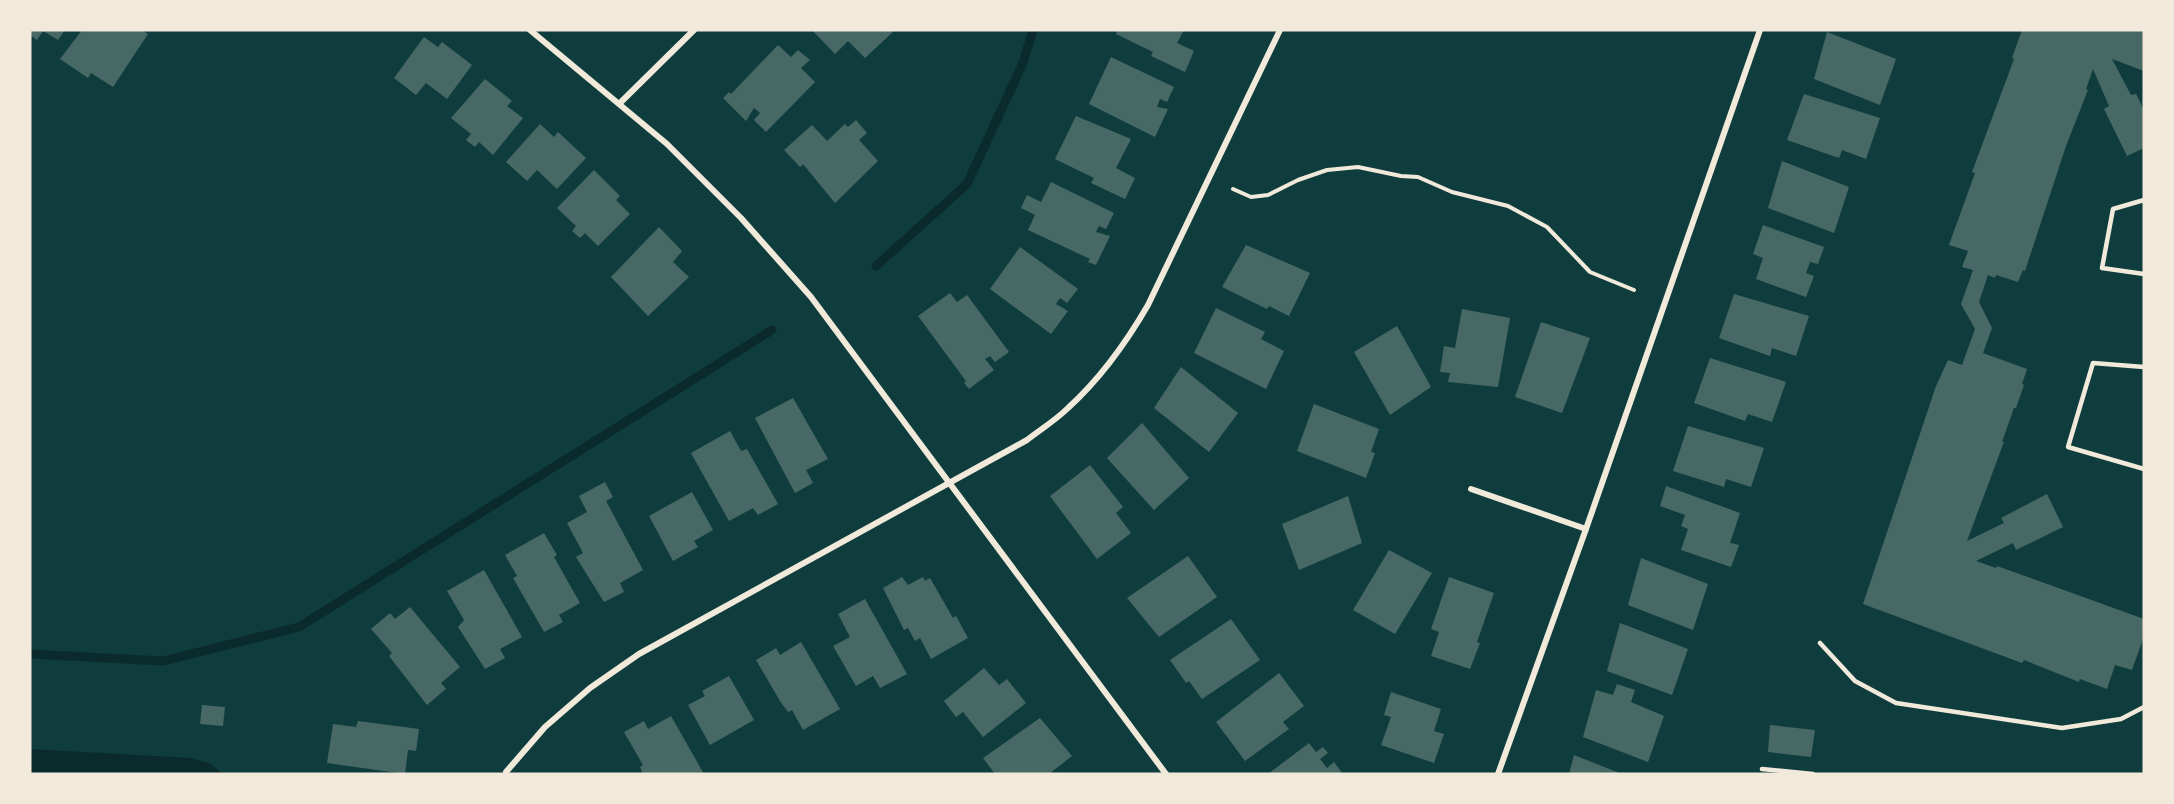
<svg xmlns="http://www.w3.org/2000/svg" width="2174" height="804" viewBox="0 0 2174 804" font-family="'Noto Sans',sans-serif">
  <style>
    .water { fill: #0a2a2b }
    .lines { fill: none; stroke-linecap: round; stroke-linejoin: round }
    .stream { stroke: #0a2a2b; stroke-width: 9 }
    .building { fill: #486865 }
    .path { stroke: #f1e9da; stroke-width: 4 }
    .service { stroke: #f1e9da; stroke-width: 4.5 }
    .minor { stroke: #f1e9da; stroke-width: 6 }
  </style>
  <rect width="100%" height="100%" fill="#0f3d3e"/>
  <!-- water -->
  <polygon class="water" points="30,749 192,758 211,764 223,774 30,774"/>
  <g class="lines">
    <!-- stream -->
    <g class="stream">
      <polyline points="876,266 967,184 1023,63 1033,30"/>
      <polyline points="30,654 163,661 299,627 772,330"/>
    </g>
  </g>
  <!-- building -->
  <g class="building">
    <polygon points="30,30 65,30 58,40 43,31 37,40 30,35"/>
    <polygon points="82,30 142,30 148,34 113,87 91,73 88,78 60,59"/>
    <polygon points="812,30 895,30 865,58 848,41 835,54"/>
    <polygon points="1118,30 1184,30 1177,43 1194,51 1185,72 1151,56 1153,52 1116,34"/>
    <polygon points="2022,30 2144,30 2144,71 2112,59 2131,95 2136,94 2144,110 2144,148 2127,156 2104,109 2109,106 2093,69 2086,89 2088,90 2066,146 2025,271 2023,270 2018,282 1996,275 1995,278 1988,275 1979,302 1992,328 1983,353 2027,369 2022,384 2024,385 2016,408 2014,408 2002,442 2004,442 1967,541 2004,523 2001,518 2047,494 2063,527 2016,550 2013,543 1976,561 1996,568 1997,566 2144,619 2144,636 2132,670 2115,665 2107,689 2080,679 2079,682 2024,660 2022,663 1863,604 1936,386 1948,360 1962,365 1975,329 1961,304 1973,270 1962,267 1968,251 1949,245 1975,173 1972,172 2014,59 2012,58"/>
    <polygon points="1827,32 1896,59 1880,105 1814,79"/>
    <polygon points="424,37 438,47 442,42 472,65 447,99 426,83 416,95 394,78"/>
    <polygon points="778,45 791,57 798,50 810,60 801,68 815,82 766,132 754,120 760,113 754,108 746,121 723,98 729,92 731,94"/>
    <polygon points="1111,57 1174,87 1167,102 1160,99 1157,107 1168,109 1155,137 1089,104"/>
    <polygon points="485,79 512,101 507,106 523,118 493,155 479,142 475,147 466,140 471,134 451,118"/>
    <polygon points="1804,94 1880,118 1866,159 1842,150 1839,158 1787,140"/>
    <polygon points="1076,116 1131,139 1116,168 1135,178 1125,199 1091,183 1094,178 1055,159"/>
    <polygon points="856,120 867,133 859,140 878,161 835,203 803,164 800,167 784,150 812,125 827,141 845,124 848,127"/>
    <polygon points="540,124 554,137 558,132 586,158 557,189 537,170 527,181 506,162"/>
    <polygon points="1782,161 1849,187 1834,233 1768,208"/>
    <polygon points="594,170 620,196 616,200 630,214 598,246 585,233 580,238 572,231 576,226 557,208"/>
    <polygon points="1051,182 1114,213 1106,229 1099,226 1096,232 1110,236 1096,265 1088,262 1090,259 1028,230 1035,215 1021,208 1027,195 1041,202"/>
    <polygon points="1763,225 1824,247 1818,264 1810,262 1806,273 1814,276 1806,297 1756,279 1763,258 1753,254"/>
    <polygon points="659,227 682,251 673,262 689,277 648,316 611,277"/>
    <polygon points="1246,245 1310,273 1289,316 1269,306 1267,309 1222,287"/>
    <polygon points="1020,247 1078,289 1067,303 1060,298 1056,304 1068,311 1051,334 990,289"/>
    <polygon points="950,293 957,302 967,295 1009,352 995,362 990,356 985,359 994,370 969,389 964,383 966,381 918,316"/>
    <polygon points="1734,294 1809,316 1796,356 1772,348 1770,356 1719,338"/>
    <polygon points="1216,308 1265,332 1261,339 1284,351 1266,389 1194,353"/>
    <polygon points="1462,309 1510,318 1498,387 1448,382 1450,373 1440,372 1444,346 1455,348"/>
    <polygon points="1541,322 1590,338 1562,413 1515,397"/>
    <polygon points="1397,326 1431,387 1390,415 1354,352"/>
    <polygon points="1710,358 1786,382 1772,422 1748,414 1745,421 1694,403"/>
    <polygon points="1181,367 1238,413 1209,452 1154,408"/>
    <polygon points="793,398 828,459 806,470 813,483 795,493 755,418"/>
    <polygon points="1314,404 1379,429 1371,452 1375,453 1366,478 1297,451"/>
    <polygon points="1142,423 1189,478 1154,510 1107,458"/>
    <polygon points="1688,426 1764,448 1751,487 1726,479 1724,487 1673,471"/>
    <polygon points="730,431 741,451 747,449 778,504 758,515 753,508 729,521 691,453"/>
    <polygon points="1090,465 1123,507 1116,513 1131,533 1097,559 1050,496"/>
    <polygon points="605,482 613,497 606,501 643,570 620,583 624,592 604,602 576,557 583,553 567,523 587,512 579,496"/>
    <polygon points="1666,486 1740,513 1730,543 1739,545 1731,567 1681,550 1688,529 1681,526 1685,515 1660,506"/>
    <polygon points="692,492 713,530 694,541 698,547 673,561 649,516"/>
    <polygon points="1348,496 1362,543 1299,570 1282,524"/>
    <polygon points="544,533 557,555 554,557 580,603 559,615 563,622 544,632 513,578 517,576 505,555"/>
    <polygon points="1389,550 1432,573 1395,634 1353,610"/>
    <polygon points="1188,556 1217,597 1159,637 1127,598"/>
    <polygon points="1641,558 1708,584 1693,630 1628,605"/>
    <polygon points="484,570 522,637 500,649 505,658 485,669 458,627 464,620 447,591"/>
    <polygon points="902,577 908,585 923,577 925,581 930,578 953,618 956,616 968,638 931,659 920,638 915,641 908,628 904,630 883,588"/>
    <polygon points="1449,577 1494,593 1477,642 1480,643 1470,669 1431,656 1439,632 1431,629"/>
    <polygon points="865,599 907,674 880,688 873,676 856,686 833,646 850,637 838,614"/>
    <polygon points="410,607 460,667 441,683 446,689 427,705 389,656 392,653 371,629 390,613 395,619"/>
    <polygon points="1231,619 1260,660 1202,699 1189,681 1186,683 1170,660"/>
    <polygon points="1620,623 1688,649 1672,695 1607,671"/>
    <polygon points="801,642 840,709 803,730 792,710 788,712 780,701 756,660 776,648 780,655"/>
    <polygon points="984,668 999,685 1007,679 1026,703 983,737 963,712 956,717 944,701"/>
    <polygon points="1279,673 1304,706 1283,722 1289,729 1245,761 1216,722"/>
    <polygon points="729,676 754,720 710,745 688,705 705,696 702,691"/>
    <polygon points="1617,684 1635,690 1631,702 1664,716 1648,762 1583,737 1596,690 1613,695"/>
    <polygon points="1391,692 1441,709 1434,731 1444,734 1434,763 1381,745 1391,717 1384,715"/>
    <polygon points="202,705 225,707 223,726 200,724"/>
    <polygon points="671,716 704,774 643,774 640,767 643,765 624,732 644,721 648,729"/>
    <polygon points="1040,718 1072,756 1049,774 995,774 983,758"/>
    <polygon points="358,721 419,729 416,751 408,750 405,774 327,763 333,724 356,727"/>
    <polygon points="1770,725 1815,730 1811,757 1768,752"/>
    <polygon points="1309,743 1316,752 1323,747 1328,753 1320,759 1327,768 1334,762 1343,774 1268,774"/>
    <polygon points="1574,755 1622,774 1569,774"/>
  </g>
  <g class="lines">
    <!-- path -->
    <polyline class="path" points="1233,189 1251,197 1268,195 1298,180 1327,170 1358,167 1401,176 1418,177 1452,192 1508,206 1547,227 1590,272 1634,290"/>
    <!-- service -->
    <g class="service">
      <polyline points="2144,200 2113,209 2102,268 2144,274"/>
      <polyline points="2144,367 2093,363 2068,447 2144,469"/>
      <polyline points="1820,643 1855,681 1896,703 2062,728 2121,719 2144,707"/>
      <polyline points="1762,769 1813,774"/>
    </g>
    <!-- minor -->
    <g class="minor">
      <polyline points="530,30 667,144 741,218 811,297 1166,774"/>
      <polyline points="620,103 694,30"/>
      <polyline points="1471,489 1586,529"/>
      <path d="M506,772L545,727L590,688L639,654L1027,440C1041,429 1056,420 1068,408C1101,378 1126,343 1148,305L1280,30"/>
      <polyline points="1498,774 1586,529 1760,30"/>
    </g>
  </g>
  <!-- border -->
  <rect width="2174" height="804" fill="none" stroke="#f1e9da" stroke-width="63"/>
</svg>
